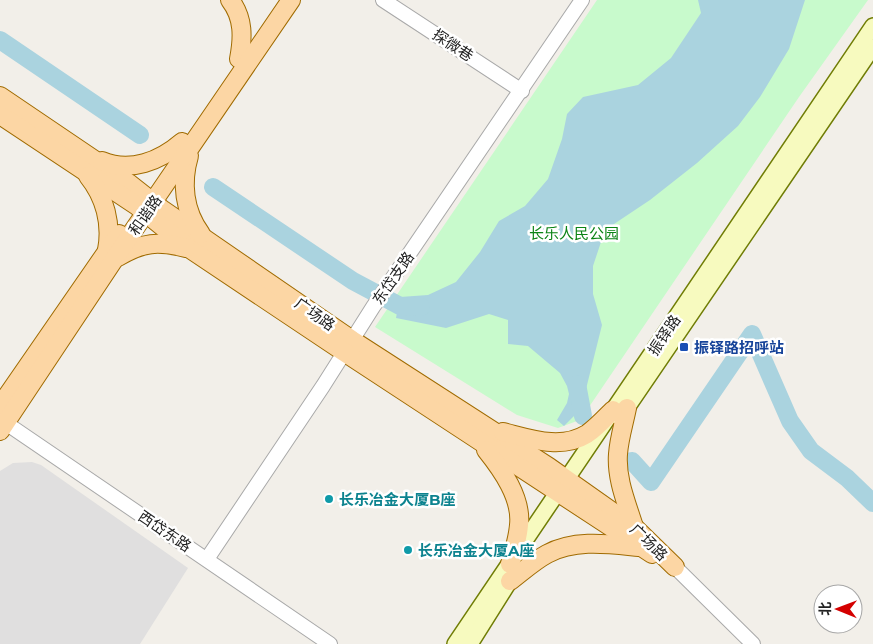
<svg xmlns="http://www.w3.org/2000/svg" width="873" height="644" viewBox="0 0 873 644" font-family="Montserrat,'Noto Sans SC',sans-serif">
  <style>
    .residential { fill: #e0dfdf }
    .park { fill: #c8facc }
    .water { fill: #aad3df }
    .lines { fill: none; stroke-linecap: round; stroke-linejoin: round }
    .river { stroke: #aad3df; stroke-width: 18 }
    .tertiary-casing { stroke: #a9a9a9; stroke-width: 16 }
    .secondary-casing { stroke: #707d05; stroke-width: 18 }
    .primary-casing { stroke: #a06b00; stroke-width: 20 }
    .tertiary { stroke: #fff; stroke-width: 14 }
    .secondary { stroke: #f7fabf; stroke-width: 15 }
    .primary { stroke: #fcd6a4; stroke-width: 18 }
    .transit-dot { fill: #1a4fb4; stroke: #fff; stroke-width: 2 }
    .culture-dot { fill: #0f9aa8; stroke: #fff; stroke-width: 2 }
    .labels { text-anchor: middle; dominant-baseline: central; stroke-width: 5; stroke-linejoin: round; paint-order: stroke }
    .street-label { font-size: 15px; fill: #222; stroke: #fff }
    .park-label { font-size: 15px; fill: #0c8416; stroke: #fff }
    .transit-label { font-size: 15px; font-weight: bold; fill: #164399; stroke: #fff; text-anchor: start }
    .culture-label { font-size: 15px; font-weight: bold; fill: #0d838f; stroke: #fff; text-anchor: start }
  </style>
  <rect width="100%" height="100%" fill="#f2efe9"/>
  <!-- residential -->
  <polygon class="residential" points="32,462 41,465 188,568 140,644 0,644 0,471 13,463"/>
  <!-- park -->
  <polygon class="park" points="597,0 868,0 799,97 589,407 577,421 558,428 517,415 375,327"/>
  <!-- water -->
  <polygon class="water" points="698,0 805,0 789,49 760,97 738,126 697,163 650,200 605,230 593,266 593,294 602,325 581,409 564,426 557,420 567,403 569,394 567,386 560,373 528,346 508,344 508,320 489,314 446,328 396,318 400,297 428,295 456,282 480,252 499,221 525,206 548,179 562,139 567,114 583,97 638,85 671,58 701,13"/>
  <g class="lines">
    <!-- river -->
    <g class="river">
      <polyline points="0,40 140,135"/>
      <polyline points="213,187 353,281 400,306 421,307"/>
      <polyline points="577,384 583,416"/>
      <polyline points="632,461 651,482 752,334 790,421 811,451 847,478 873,503"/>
    </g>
    <defs>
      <g id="tertiary">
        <polyline points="383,0 522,91"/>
        <polyline points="0,419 330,644"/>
        <polyline points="207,559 323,386 373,307 582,0"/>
        <polyline points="675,567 753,644"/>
      </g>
      <g id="secondary">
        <polyline points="620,418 873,47"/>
        <polyline points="455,644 873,26"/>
        <polyline points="470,644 509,582"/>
      </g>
      <g id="primary">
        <path d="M230,0C244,18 243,38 239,59"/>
        <polyline points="0,96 130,184 163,210 352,340 549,467 634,527 675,567"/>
        <polyline points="0,115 137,206 190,249 344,352 652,554"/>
        <path d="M189,156C181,183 184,211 201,234"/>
        <path d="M102,161C130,173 160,161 182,142"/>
        <path d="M88,176C105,197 112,224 107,250"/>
        <path d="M118,257C143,242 158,241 186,248"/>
        <polyline points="0,406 119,234"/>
        <path d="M627,408C624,423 619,439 618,454C616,479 627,504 634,527"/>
        <polyline points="0,431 133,231 291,0"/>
        <path d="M503,432C531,439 561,450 587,434C597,427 605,418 613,410"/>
        <path d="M486,450C502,470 522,498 519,525C518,538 514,551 510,564"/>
        <path d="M510,581C522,572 534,561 547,554C575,539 608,544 639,547"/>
      </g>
    </defs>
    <!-- tertiary casing -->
    <use href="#tertiary" class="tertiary-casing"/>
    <!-- secondary casing -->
    <use href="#secondary" class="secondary-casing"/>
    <!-- primary casing -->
    <use href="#primary" class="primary-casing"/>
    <!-- tertiary -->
    <use href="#tertiary" class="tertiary"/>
    <!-- secondary -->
    <use href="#secondary" class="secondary"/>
    <!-- primary -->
    <use href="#primary" class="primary"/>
  </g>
  <!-- markers -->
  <rect class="transit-dot" x="679" y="342" width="10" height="10" rx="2.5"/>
  <g class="culture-dot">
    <circle cx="329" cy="499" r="5"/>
    <circle cx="408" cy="550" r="5"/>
  </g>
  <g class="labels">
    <!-- street labels -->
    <g class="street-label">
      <text transform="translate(453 45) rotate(33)">探微巷</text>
      <text transform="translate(145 215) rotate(-55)">和谐路</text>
      <text transform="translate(393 278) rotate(-55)">东岱支路</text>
      <text transform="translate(315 314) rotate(35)">广场路</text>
      <text transform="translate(664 335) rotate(-56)">振铎路</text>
      <text transform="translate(165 531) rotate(34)">西岱东路</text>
      <text transform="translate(649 542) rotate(44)">广场路</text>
    </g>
    <!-- park labels -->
    <g class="park-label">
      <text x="574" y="233">长乐人民公园</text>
    </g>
    <!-- transit labels -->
    <g class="transit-label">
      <text x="694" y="347">振铎路招呼站</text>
    </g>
    <!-- culture labels -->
    <g class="culture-label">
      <text x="339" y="499">长乐冶金大厦B座</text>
      <text x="418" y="550">长乐冶金大厦A座</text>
    </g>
  </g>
  <!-- north arrow -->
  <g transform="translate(838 609) rotate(271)"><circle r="24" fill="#ffffff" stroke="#a7a7a7"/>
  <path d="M0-4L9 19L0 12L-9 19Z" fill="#d40000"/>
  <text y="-8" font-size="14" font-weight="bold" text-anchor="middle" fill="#222222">北</text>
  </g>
</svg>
